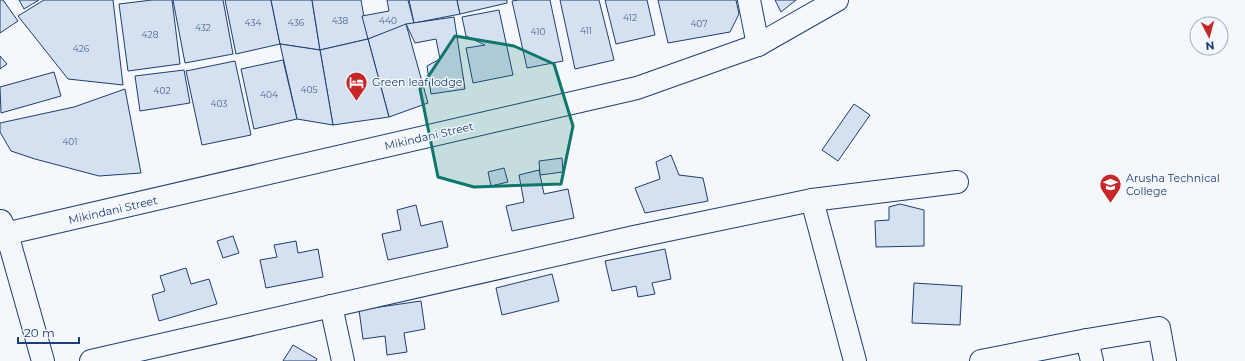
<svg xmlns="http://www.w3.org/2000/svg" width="1245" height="361" viewBox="0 0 1245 361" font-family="Montserrat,sans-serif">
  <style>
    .building { fill: #d5e0f0; stroke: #1d3f73 }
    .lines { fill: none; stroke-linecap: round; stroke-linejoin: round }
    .minor-casing { stroke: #1d3f73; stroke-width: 24 }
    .minor { stroke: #f4f7fb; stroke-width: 22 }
    .marked { fill: #0f766e; fill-opacity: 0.2; stroke: #0f766e; stroke-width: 3; stroke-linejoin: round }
    .labels { text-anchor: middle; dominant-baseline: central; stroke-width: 3; stroke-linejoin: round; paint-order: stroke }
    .number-label { font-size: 9px; fill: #4b6792 }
    .poi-label { font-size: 11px; fill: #1d3f73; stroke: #f4f7fb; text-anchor: start }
    .street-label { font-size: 11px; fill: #1d3f73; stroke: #f4f7fb }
  </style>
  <rect width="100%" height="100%" fill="#f4f7fb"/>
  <!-- building -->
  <g class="building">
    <polygon points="0,0 3,0 18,21 0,33"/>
    <polygon points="19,0 39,0 24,9"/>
    <polygon points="44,0 113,0 123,85 68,79 18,16"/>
    <polygon points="152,0 172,0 180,64 128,71 119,4"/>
    <polygon points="173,0 223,0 233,54 185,63"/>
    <polygon points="225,0 271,0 280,44 236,54"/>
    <polygon points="271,0 312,0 320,50 280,44"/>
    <polygon points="312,0 361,0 368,39 320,50"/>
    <polygon points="387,0 408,0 414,23 368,39 362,16 389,11"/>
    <polygon points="409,0 457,0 460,14 414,23"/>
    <polygon points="457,0 507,0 507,3 460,14"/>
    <polygon points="519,0 550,0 563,61 527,68 512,1"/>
    <polygon points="560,0 599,0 614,60 575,69"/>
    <polygon points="605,0 647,0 655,35 616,44"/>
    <polygon points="658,0 736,0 739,14 730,32 668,43"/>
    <polygon points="775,0 796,0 781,12"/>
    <polygon points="499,10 513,75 473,83 466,48 485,45 466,36 462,17"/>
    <polygon points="454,17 465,89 431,94 427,66 440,59 436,39 415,43 406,24"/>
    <polygon points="406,24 428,103 389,117 368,39"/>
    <polygon points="368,39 389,117 333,125 320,50"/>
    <polygon points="280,44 320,50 333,125 297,119"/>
    <polygon points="0,56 7,64 0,69"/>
    <polygon points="283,60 297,119 254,129 241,69"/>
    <polygon points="235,61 251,135 202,145 186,71"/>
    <polygon points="184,70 190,103 140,111 135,76"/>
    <polygon points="54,72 61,96 1,113 0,87"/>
    <polygon points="125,89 141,173 99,176 35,159 11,151 0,132 0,123 74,107"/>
    <polygon points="854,104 870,115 838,161 822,150"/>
    <polygon points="671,155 679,175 703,178 708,201 645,213 635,188 660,179 656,162"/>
    <polygon points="562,158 563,172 540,175 539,161"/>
    <polygon points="504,168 508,182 491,186 488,172"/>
    <polygon points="539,170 544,194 568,189 574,218 512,231 506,206 524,202 519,175"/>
    <polygon points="900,204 924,210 924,246 876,247 875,221 889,220 889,207"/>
    <polygon points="416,205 421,226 442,221 448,247 388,260 382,234 401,230 397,210"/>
    <polygon points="233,236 239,253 223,258 217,241"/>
    <polygon points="296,241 298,253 318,249 323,277 266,288 260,260 277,257 274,245"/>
    <polygon points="665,249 671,279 652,283 655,294 638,297 636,286 612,291 605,261"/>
    <polygon points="186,268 191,284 209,279 217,304 159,321 152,295 165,291 160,276"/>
    <polygon points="552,274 559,301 502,315 496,288"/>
    <polygon points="914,283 962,286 960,325 912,323"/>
    <polygon points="421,301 425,329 404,333 407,352 387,355 385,336 363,339 359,310"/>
    <polygon points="293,345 317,359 316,361 283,361"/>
  </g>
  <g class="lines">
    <defs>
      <g id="minor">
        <polyline points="749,0 758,45"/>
        <polyline points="812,200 855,361"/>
        <polyline points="1,221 7,234 43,361"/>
        <polyline points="0,235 637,88 758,45 837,0"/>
        <polyline points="331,306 343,361"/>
        <polyline points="1087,340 1092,361"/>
        <polyline points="91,361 634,237 812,200 957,182"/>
        <polyline points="981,361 1087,340 1159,328 1165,361"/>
      </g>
    </defs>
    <!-- minor casing -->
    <use href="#minor" class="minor-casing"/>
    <!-- minor -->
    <use href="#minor" class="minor"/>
  </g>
  <!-- marked area -->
  <path class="marked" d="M455,36L514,46L554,64L573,126L561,184L474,187L438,177L420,89Z"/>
  <!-- icons -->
  <defs>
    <symbol id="hotel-pin" viewBox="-11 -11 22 30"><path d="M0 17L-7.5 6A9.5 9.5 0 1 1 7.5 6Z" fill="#c62828" stroke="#f4f7fb"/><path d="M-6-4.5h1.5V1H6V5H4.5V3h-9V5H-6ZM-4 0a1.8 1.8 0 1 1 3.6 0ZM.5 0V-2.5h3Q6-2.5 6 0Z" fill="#fff"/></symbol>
    <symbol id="university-pin" viewBox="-11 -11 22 30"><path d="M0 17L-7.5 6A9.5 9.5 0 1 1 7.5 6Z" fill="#c62828" stroke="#f4f7fb"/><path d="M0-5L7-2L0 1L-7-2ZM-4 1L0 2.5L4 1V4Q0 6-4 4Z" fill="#fff"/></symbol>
  </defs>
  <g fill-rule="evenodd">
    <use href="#hotel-pin" x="344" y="70" width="25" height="34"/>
    <use href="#university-pin" x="1098" y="172" width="25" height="34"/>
  </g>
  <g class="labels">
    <!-- number labels -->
    <g class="number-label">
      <text x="630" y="17">412</text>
      <text x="340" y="20">438</text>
      <text x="388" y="20">440</text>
      <text x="253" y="22">434</text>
      <text x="296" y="22">436</text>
      <text x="699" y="23">407</text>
      <text x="203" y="27">432</text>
      <text x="586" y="30">411</text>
      <text x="538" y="31">410</text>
      <text x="150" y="34">428</text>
      <text x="81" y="48">426</text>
      <text x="309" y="89">405</text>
      <text x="162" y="90">402</text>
      <text x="269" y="94">404</text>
      <text x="219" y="103">403</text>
      <text x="70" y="141">401</text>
    </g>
    <!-- poi labels -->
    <g class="poi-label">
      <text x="372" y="82">Green leaf lodge</text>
      <text x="1126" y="178">Arusha Technical<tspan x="1126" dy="13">College</tspan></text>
    </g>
    <!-- street labels -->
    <g class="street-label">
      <text transform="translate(429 136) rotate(-13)">Mikindani Street</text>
      <text transform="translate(113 210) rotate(-13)">Mikindani Street</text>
    </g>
  </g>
  <!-- north arrow -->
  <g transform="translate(1209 36) rotate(174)"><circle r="19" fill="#f4f7fb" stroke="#9eadc5"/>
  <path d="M0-3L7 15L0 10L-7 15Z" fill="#c62828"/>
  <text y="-6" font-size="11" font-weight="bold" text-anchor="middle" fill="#1d3f73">N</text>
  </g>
  <!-- scale -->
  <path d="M18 337v6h61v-6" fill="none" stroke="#1d3f73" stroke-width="2"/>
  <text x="24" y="337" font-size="12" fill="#1d3f73" stroke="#f4f7fb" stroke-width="3" paint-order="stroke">20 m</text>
</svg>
